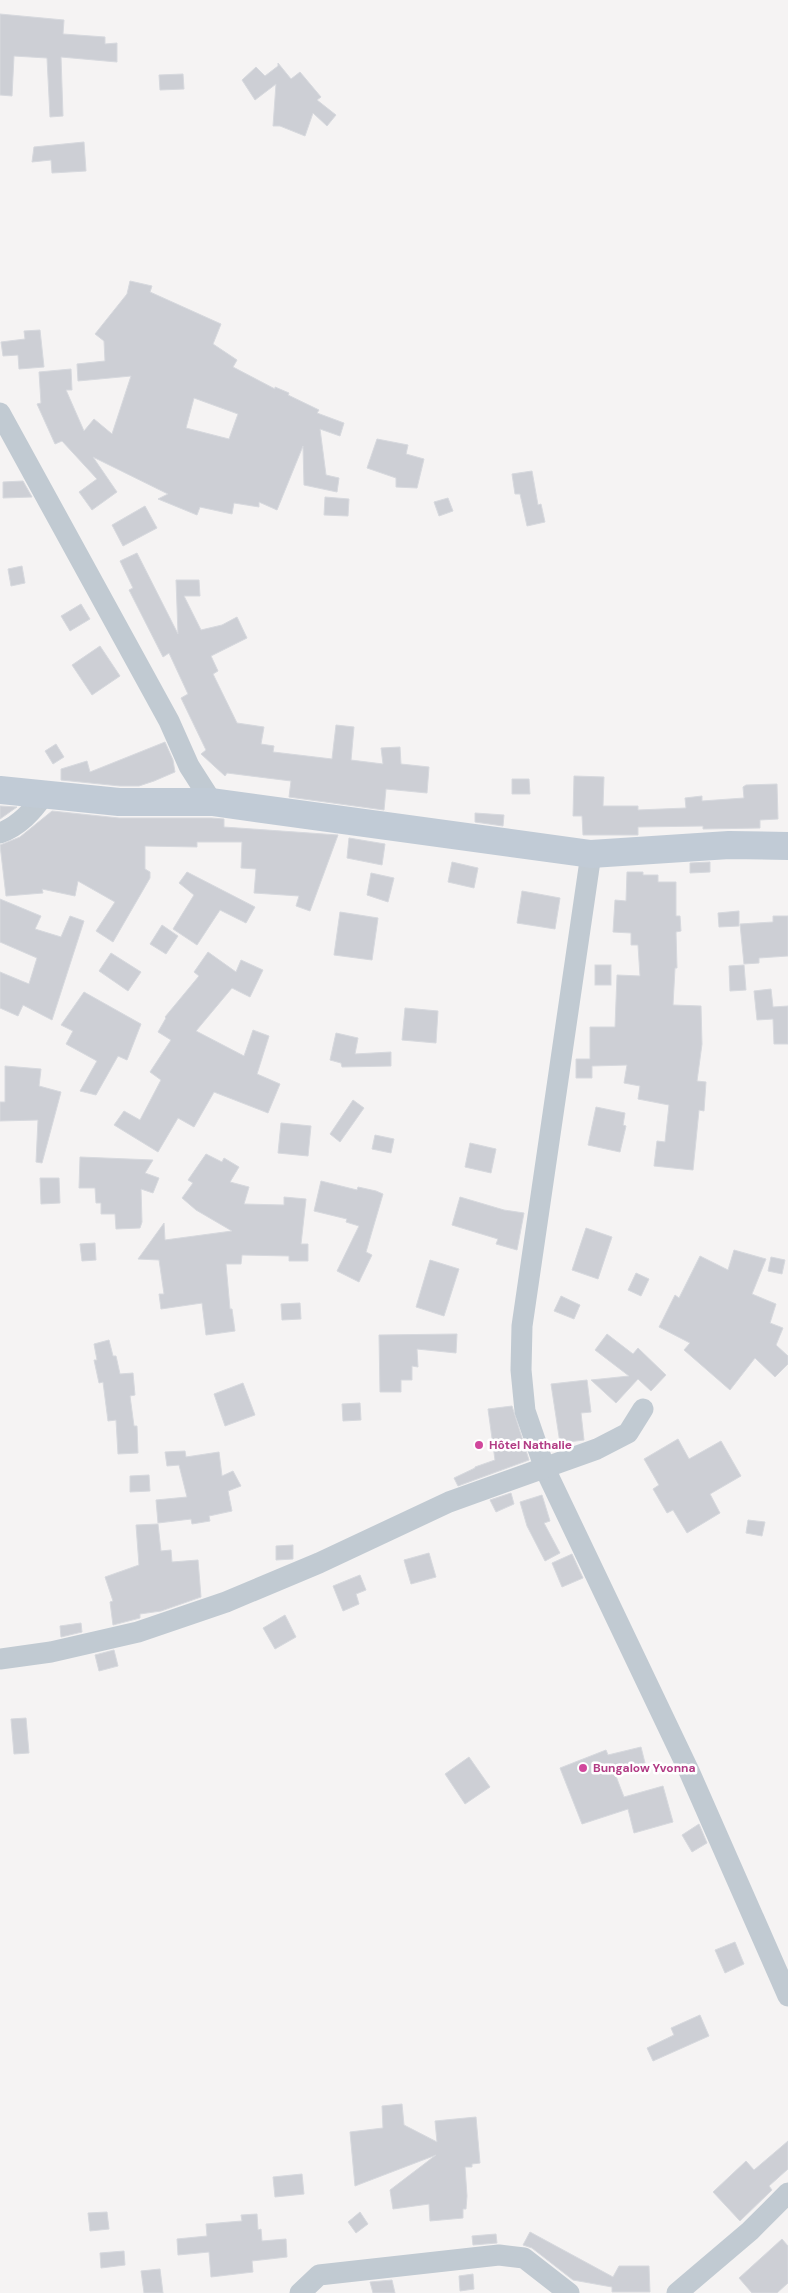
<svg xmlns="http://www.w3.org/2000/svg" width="788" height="2293" viewBox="0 0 788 2293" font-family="'DM Sans',sans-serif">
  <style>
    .building { fill: #cdcfd5; stroke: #d7d9de; fill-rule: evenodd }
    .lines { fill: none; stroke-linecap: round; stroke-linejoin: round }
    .street { stroke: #c1cad2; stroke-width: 21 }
    .secondary { stroke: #c1cbd6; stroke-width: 28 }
    .hotel-dot { fill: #d1479c; stroke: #fff; stroke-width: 2 }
    .labels { text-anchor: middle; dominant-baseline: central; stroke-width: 5; stroke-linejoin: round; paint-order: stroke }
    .hotel-label { font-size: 12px; font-weight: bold; fill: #b23c85; stroke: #fff; text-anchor: start }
  </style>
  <rect width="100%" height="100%" fill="#f5f3f3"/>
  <!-- building -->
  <g class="building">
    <polygon points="0,14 64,20 63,34 105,37 105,44 117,43 117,62 61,57 63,116 50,117 47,58 14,56 12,96 0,95"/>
    <polygon points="278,63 291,79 300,72 321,97 317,100 336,115 327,126 313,113 305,136 280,126 273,126 276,84 255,100 242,80 256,67 265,76 278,66"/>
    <polygon points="183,74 184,89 160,90 159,75"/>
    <polygon points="84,142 86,171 52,173 51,160 32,162 34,147"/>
    <path d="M130,281L152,286L150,292L221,324L213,344L237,360L233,367L275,389V387L289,393L288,395L319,410L317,413L344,423L340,436L320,429L326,475L339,478L337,492L304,485L303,446L277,510L259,502V507L234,503L232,514L200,507L197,515L158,499L168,494L93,457L117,492L92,510L79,492L97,479L62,441L55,444L37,404L41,403L39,372L71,369L72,390H66L84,431L94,419L112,434L131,376L78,381L77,364L105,361L104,341L95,334L127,294ZM194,398L238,414L229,439L186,428Z"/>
    <polygon points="40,330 44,367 19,369 18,355 3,356 1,342 25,339 24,331"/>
    <polygon points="377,439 408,445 406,454 424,459 417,488 396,487 396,478 367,468"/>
    <polygon points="532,471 538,505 541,504 545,522 527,526 520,494 515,494 512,474"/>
    <polygon points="23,481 32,497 3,498 3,482"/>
    <polygon points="325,497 349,499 348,516 324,515"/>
    <polygon points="448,498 453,511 439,516 434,502"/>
    <polygon points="145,506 157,528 123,546 112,525"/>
    <polygon points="137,553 178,634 176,580 199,580 200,596 184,596 201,630 222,625 237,617 247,638 211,656 218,671 213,674 237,723 264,727 261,744 274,746 273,752 332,759 336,725 354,727 351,760 383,764 381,748 400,747 401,764 429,767 427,793 386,789 384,810 289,797 291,781 227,773 225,776 201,754 206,750 181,698 188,694 169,653 163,657 129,590 133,588 120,561"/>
    <polygon points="22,566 25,583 11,586 8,569"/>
    <polygon points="81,604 90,619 70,631 61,616"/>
    <polygon points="100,646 120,676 92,695 72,665"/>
    <polygon points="165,742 173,760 175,772 154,781 139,786 120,786 61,780 61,769 87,761 90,772"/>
    <polygon points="56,744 64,757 53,764 45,751"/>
    <polygon points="574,776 604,777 603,806 638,806 638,810 686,808 685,798 702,796 702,801 744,798 743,787 746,785 777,784 778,819 760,820 760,828 703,829 703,826 638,827 638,835 583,835 582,816 573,816"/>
    <polygon points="512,779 529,779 530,794 512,794"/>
    <polygon points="0,806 17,807 0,819"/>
    <polygon points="52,811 119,818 211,818 224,819 224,827 338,835 310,911 296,906 299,896 254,893 256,869 241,868 242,842 197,842 197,847 145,846 145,869 150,872 150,878 113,942 96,931 115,902 78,881 75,896 42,889 43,893 6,896 0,845 20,837"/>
    <polygon points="475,813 504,815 503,826 475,822"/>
    <polygon points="349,838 385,844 382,865 347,858"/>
    <polygon points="452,862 478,868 474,888 448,882"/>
    <polygon points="710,862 710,872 690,873 690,863"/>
    <polygon points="187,872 255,907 246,923 220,910 197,945 173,929 194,895 179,883"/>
    <polygon points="627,872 643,872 643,875 658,875 658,882 676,882 676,916 680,916 681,931 676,932 677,968 675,968 673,1005 701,1006 702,1044 697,1081 706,1082 704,1111 699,1110 693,1170 654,1166 657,1141 665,1142 669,1105 638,1099 640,1086 624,1083 627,1065 592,1066 592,1078 576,1078 576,1059 590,1059 590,1027 615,1027 617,975 640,976 638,945 631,945 631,933 613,932 615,900 626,901"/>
    <polygon points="371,873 394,878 388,902 367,895"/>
    <polygon points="522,891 560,898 555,929 517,923"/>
    <polygon points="0,899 41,916 35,929 61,937 70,916 84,921 52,1020 23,1005 18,1016 0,1008 0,972 29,984 37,958 0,942"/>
    <polygon points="739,911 739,926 719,927 718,913"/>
    <polygon points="340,912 378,918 372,960 334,955"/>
    <polygon points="773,916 788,916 788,956 759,958 759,963 744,964 740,924 773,922"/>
    <polygon points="162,925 178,936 166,954 150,944"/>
    <polygon points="208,952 236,972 241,960 263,970 250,997 232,988 196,1031 244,1056 253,1030 269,1036 257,1074 280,1084 268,1113 214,1092 194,1127 178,1118 158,1152 114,1125 124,1111 140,1120 161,1080 150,1072 171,1040 158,1032 166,1018 165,1017 199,976 194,972"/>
    <polygon points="111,953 141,972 128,991 99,971"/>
    <rect x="595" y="965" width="16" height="20"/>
    <polygon points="744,965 746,990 730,991 729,966"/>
    <polygon points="771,989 773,1007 788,1006 788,1044 774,1044 773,1019 757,1020 754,991"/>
    <polygon points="84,992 141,1024 127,1060 118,1056 96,1095 80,1091 97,1061 66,1044 73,1031 61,1025"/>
    <polygon points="405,1008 438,1011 436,1043 402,1040"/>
    <polygon points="336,1033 358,1038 355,1054 391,1052 391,1066 342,1067 341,1063 330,1060"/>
    <polygon points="5,1066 41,1069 39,1086 61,1092 42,1163 36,1162 38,1120 0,1121 0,1102 5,1102"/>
    <polygon points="353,1100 364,1108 340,1142 330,1134"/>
    <polygon points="596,1107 625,1113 623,1125 626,1126 620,1152 588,1145"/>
    <polygon points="281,1123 311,1126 308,1156 278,1153"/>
    <polygon points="375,1135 394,1139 391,1153 372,1149"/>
    <polygon points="470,1143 496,1149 491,1173 465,1167"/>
    <polygon points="206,1154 222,1162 224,1158 239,1167 230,1182 249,1187 244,1204 284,1205 284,1197 306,1199 301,1244 308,1244 308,1261 289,1261 289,1256 242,1255 241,1264 226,1264 230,1309 232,1309 235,1331 206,1335 202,1303 161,1309 159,1294 164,1294 159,1260 138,1259 164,1223 165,1240 232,1231 196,1210 182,1198 193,1183 188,1180"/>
    <polygon points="80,1157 153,1160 145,1173 159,1178 153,1193 141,1189 142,1222 140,1228 116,1229 115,1214 101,1214 101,1203 96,1203 95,1188 79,1188"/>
    <polygon points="40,1178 59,1178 60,1203 41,1204"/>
    <polygon points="321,1181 357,1190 358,1187 376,1191 383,1194 366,1252 372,1255 359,1282 337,1271 359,1226 346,1222 347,1219 314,1211"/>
    <polygon points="460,1197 504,1210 524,1213 517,1250 496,1244 498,1239 452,1225"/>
    <polygon points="586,1228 612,1237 598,1279 572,1270"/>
    <polygon points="95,1243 96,1260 82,1261 80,1244"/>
    <polygon points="734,1250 766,1259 752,1294 776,1304 770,1323 783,1328 776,1345 788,1356 788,1364 775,1377 755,1358 730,1390 684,1350 690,1343 659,1327 675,1295 679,1298 700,1256 728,1270"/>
    <polygon points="771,1257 785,1260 782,1274 768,1271"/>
    <polygon points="430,1260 459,1269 444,1316 416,1307"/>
    <polygon points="636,1273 649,1279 641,1296 628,1290"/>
    <polygon points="561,1296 580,1305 574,1319 554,1311"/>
    <polygon points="300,1303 301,1319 282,1320 281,1304"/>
    <polygon points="457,1334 456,1353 417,1349 418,1367 412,1366 412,1380 401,1380 401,1392 380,1392 379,1335"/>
    <polygon points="607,1334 633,1354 638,1348 666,1375 651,1391 638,1379 616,1403 591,1380 629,1376 595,1350"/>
    <polygon points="109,1340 113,1356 116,1356 120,1374 133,1373 135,1395 130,1396 134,1426 137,1426 138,1453 118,1454 116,1420 108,1421 103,1382 99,1383 94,1360 97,1360 94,1344"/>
    <polygon points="587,1380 591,1412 581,1413 584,1440 560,1443 551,1384"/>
    <polygon points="243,1383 255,1415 225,1426 214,1394"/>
    <polygon points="360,1403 361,1420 343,1421 342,1404"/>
    <polygon points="512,1406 529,1460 458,1486 454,1478 475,1468 475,1467 495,1460 488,1409"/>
    <polygon points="678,1439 689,1459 721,1441 741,1476 710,1494 720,1513 687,1533 673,1510 667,1513 653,1489 659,1485 644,1459"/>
    <polygon points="185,1451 186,1457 219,1452 222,1476 233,1471 241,1486 228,1491 232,1511 209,1516 210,1521 192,1524 191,1519 158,1523 156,1500 187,1497 179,1465 167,1466 165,1452"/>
    <polygon points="149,1475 150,1491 130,1492 130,1476"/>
    <polygon points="511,1493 514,1504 496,1512 490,1500"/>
    <polygon points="542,1495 550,1521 544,1523 560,1553 545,1561 527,1526 520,1502"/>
    <polygon points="748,1520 765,1522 762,1536 746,1533"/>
    <polygon points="158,1524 161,1551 171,1550 172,1562 198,1560 201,1597 161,1611 140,1614 140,1618 113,1625 110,1602 113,1601 105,1577 139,1565 136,1525"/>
    <polygon points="293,1545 293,1559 276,1560 276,1546"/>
    <polygon points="429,1553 436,1577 411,1584 404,1560"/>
    <polygon points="572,1554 583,1578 562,1587 552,1563"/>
    <polygon points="360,1575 366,1590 356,1594 359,1604 343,1611 333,1586"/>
    <polygon points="285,1615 296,1637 275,1649 263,1628"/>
    <polygon points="81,1623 82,1632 61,1637 60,1626"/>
    <polygon points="114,1650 118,1666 99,1671 95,1655"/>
    <polygon points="26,1718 29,1753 14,1754 11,1719"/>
    <polygon points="641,1747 645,1763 614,1771 624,1797 663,1786 673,1822 634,1833 628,1809 582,1824 560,1768 606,1750 608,1755"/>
    <polygon points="469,1757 490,1787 465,1804 445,1774"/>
    <polygon points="699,1824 707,1843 692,1852 682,1835"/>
    <polygon points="735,1942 744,1964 725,1973 715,1950"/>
    <polygon points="700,2015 709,2036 653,2061 647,2048 674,2035 671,2028"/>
    <polygon points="402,2104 404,2125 437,2142 435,2121 476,2117 480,2163 472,2164 472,2167 465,2167 467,2196 466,2209 463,2209 463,2218 430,2221 429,2204 393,2209 390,2190 436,2155 355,2186 350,2132 383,2128 382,2106"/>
    <polygon points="788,2141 788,2169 769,2186 772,2190 740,2221 713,2192 746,2161 754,2170"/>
    <polygon points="302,2174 304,2194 275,2197 273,2177"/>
    <polygon points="107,2212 109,2229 90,2231 88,2213"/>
    <polygon points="360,2212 368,2224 356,2233 348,2222"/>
    <polygon points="257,2214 258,2230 261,2229 262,2241 286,2239 287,2257 252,2261 253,2272 211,2277 209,2252 178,2255 177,2239 207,2236 206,2224 242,2221 241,2215"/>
    <polygon points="530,2232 613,2277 619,2266 649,2266 650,2292 612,2292 612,2287 573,2280 532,2248 523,2245"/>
    <polygon points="496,2234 497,2243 473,2245 472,2236"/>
    <polygon points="782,2239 788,2246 788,2283 777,2293 752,2293 739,2278"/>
    <polygon points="124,2251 125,2265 101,2268 100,2253"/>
    <polygon points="160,2269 163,2293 144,2293 141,2271"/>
    <polygon points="473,2274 474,2289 460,2291 459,2276"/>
    <polygon points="392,2280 395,2293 373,2293 370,2282"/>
  </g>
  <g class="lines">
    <!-- street -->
    <g class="street">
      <polyline points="0,413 169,721 189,766 212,802"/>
      <path d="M0,833C19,826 32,812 44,795"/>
      <polyline points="591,854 522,1326 521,1370 525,1411 545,1469 689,1771 788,1996"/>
      <polyline points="0,1659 51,1652 138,1632 226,1602 319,1563 449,1502 597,1449 628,1433 643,1409"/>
      <polyline points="300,2293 319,2275 499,2255 524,2258 569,2293"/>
      <polyline points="677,2293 750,2231 788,2193"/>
    </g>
    <!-- secondary -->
    <polyline class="secondary" points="0,790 119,802 212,802 591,854 729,845 788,846"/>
  </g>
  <!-- markers -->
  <g class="hotel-dot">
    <circle cx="479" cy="1445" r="5"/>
    <circle cx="583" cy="1768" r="5"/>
  </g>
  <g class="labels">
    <!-- hotel labels -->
    <g class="hotel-label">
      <text x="489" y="1445">Hôtel Nathalie</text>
      <text x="593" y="1768">Bungalow Yvonna</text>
    </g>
  </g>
</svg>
